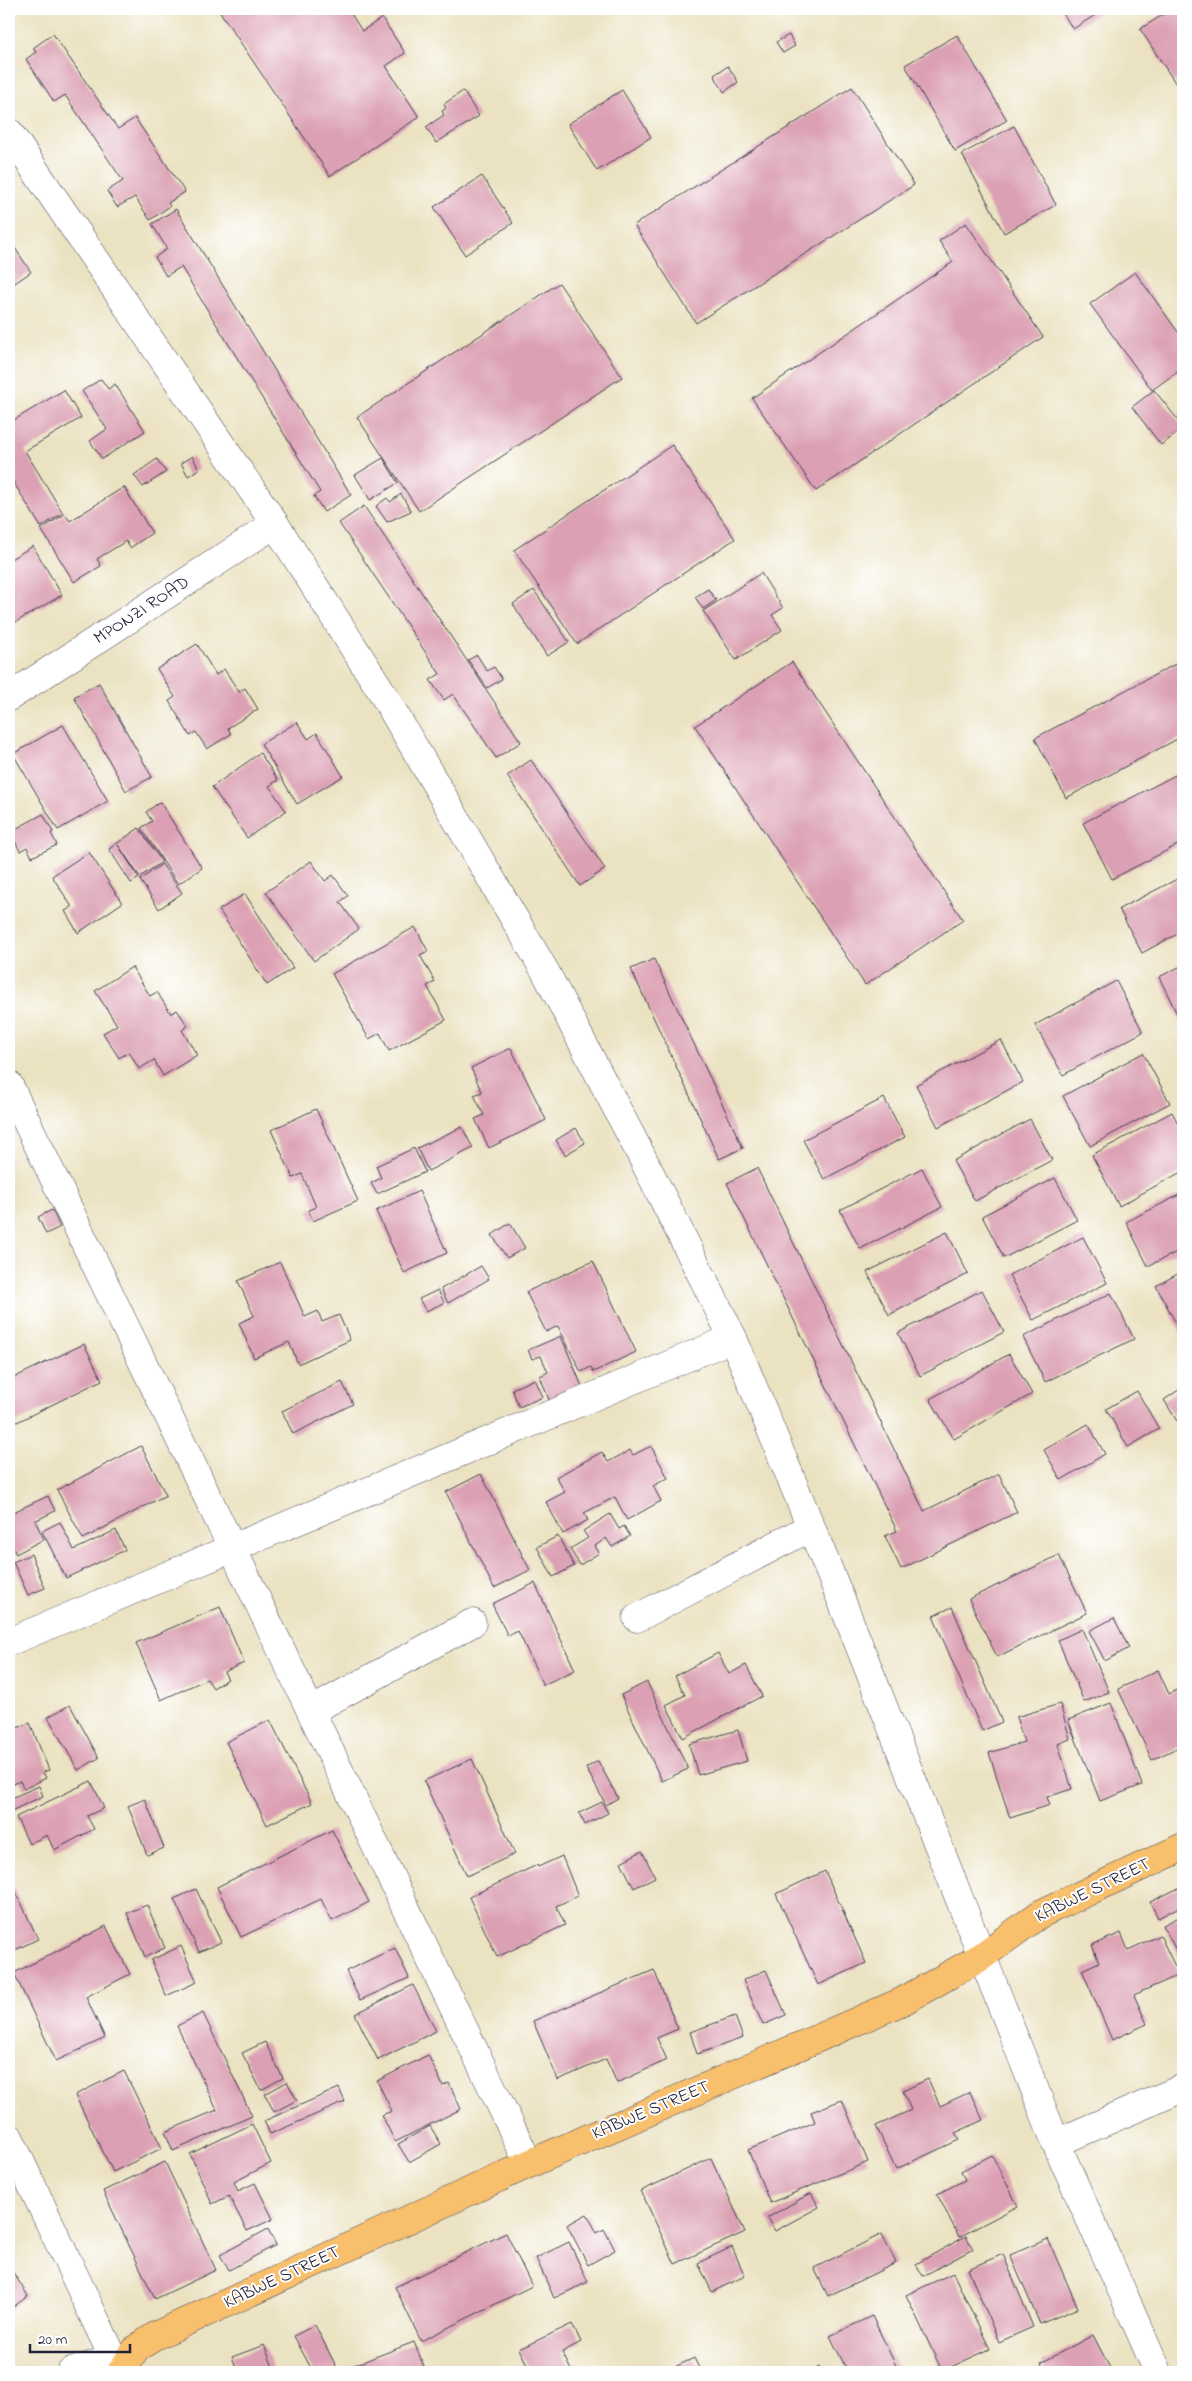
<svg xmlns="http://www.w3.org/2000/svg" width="1192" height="2381" viewBox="0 0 1192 2381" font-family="'Indie Flower',sans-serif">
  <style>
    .building { fill: #dba0b3 }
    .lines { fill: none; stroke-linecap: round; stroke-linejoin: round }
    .minor-casing { stroke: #403f4f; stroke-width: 29 }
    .major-casing { stroke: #403f4f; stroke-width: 29 }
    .minor { stroke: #fff; stroke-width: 28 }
    .major { stroke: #f8bf6c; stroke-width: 28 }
    .labels { text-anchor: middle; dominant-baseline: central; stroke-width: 4; stroke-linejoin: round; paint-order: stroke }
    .street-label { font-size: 18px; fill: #22223b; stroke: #fff }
  </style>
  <rect width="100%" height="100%" fill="#fff"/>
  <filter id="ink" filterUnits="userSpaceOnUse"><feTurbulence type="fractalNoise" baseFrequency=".02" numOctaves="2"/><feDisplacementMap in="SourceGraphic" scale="10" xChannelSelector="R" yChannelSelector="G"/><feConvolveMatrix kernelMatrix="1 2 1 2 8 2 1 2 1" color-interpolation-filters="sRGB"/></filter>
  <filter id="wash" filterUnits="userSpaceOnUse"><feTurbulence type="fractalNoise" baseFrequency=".0096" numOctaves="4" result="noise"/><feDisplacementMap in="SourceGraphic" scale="20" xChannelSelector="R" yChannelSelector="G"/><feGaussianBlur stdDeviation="1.12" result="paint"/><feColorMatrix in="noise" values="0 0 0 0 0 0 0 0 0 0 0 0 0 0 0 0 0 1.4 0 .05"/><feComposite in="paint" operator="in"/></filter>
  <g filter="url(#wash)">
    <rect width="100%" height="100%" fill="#ebe2c1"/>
    <g id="blocks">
      <!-- building -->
      <g class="building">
        <polygon points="218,9 348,9 362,31 382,18 405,53 386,66 419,117 330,176"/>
        <polygon points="1067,9 1105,9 1073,29 1062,12"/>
        <polygon points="1172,9 1182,9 1183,11 1183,80 1176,84 1140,29"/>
        <polygon points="53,34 118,129 135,118 185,192 168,203 170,206 150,220 135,197 117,207 107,191 123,181 65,95 54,102 26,59 36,52 33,48"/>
        <polygon points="789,35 795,46 783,53 776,42"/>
        <polygon points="957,35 1007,120 955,151 905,65"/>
        <polygon points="728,66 738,82 724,92 714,75"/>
        <polygon points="852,87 914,185 696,323 634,225"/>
        <polygon points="622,90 651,137 597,171 568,124"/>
        <polygon points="463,91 479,116 436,143 426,127 444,115 442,111 446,108 444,104"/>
        <polygon points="1014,126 1056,205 1004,233 962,154"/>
        <polygon points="482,176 513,223 465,255 434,207"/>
        <polygon points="176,209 351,495 324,512 314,496 320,492 181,267 166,276 155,257 167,249 152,224"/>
        <polygon points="966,223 1043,337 816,491 752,398 953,262 939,241"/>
        <polygon points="9,239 31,272 9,287"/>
        <polygon points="1135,272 1183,339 1183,368 1152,390 1090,304"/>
        <polygon points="559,283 622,377 419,511 357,417"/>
        <polygon points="101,379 108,389 115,384 145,431 102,459 90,441 107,429 82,391"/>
        <polygon points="64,390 81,418 25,451 63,513 41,527 9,475 9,423"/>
        <polygon points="1154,390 1183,426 1183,429 1161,445 1132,407"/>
        <polygon points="1183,410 1183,421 1179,413"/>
        <polygon points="672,445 735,539 577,644 514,550"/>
        <polygon points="192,456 199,469 188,476 181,463"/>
        <polygon points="383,458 398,483 370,500 355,475"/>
        <polygon points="157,459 166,472 143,487 134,475"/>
        <polygon points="124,487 152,533 130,548 126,541 97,559 101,566 74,582 41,529 65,514 70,521"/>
        <polygon points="401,494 411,511 387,522 376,506 387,498 390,502"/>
        <polygon points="364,506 521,742 496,758 453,694 444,700 430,680 440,674 339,523"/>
        <polygon points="33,546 62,595 9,626 9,560"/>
        <polygon points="761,573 783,608 772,615 782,630 736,660 703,611"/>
        <polygon points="708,589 716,600 703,609 695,597"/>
        <polygon points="534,590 569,642 547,656 513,604"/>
        <polygon points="197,644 216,675 224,669 239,692 245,688 258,709 228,728 231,734 207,749 196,732 190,736 169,701 175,697 157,669"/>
        <polygon points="477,655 487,671 494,667 502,679 487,688 468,660"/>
        <polygon points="1183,660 1183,736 1066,798 1035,738"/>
        <polygon points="792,662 963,920 865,985 695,726"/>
        <polygon points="99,683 152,777 126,791 74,697"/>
        <polygon points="297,722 308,739 317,733 343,776 297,804 261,744"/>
        <polygon points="63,725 108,801 58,830 13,754"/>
        <polygon points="260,753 278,780 269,786 286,811 247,838 212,787"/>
        <polygon points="531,760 605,869 580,886 507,776"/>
        <polygon points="1183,771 1183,842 1112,879 1083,823"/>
        <polygon points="160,802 202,868 178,884 141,828 152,821 146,812"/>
        <polygon points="43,814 53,832 51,833 57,845 32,857 27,847 20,851 10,832"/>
        <polygon points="139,828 162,862 140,877 118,845 139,878 131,883 109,849"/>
        <polygon points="89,852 122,903 78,933 65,911 72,907 52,876"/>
        <polygon points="311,861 325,881 333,875 348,896 340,902 359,929 314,961 266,892"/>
        <polygon points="162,864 182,893 159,909 140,880"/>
        <polygon points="1183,876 1183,931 1142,953 1119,909"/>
        <polygon points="245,894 293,968 267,985 219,910"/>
        <polygon points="415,927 428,951 420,955 435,982 427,986 446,1020 389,1051 380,1033 369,1039 332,974"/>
        <polygon points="654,959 743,1148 719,1159 631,969"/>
        <polygon points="1183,965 1183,1018 1180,1020 1159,977"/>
        <polygon points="132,967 150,996 157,992 171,1014 177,1010 188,1026 182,1030 197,1055 163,1076 154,1060 139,1069 129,1052 119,1058 103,1033 117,1025 95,991"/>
        <polygon points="1116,981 1143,1032 1063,1075 1035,1025"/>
        <polygon points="1001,1040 1023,1082 938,1127 916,1085"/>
        <polygon points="511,1048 546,1120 489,1148 475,1119 484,1115 474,1095 482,1092 471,1068"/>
        <polygon points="1143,1053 1170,1103 1090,1146 1063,1096"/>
        <polygon points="884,1098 905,1137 824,1179 803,1140"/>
        <polygon points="316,1109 358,1201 313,1221 308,1210 316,1207 302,1174 293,1178 271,1130"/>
        <polygon points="1172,1112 1183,1133 1183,1171 1119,1206 1092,1155"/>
        <polygon points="1030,1119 1052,1160 975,1201 953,1161"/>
        <polygon points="462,1127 473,1148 428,1171 417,1148"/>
        <polygon points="576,1128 585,1143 565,1155 556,1140"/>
        <polygon points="414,1148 425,1172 377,1194 371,1183 381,1178 376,1166"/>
        <polygon points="757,1168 924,1511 999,1474 1017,1512 901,1569 885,1536 897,1531 727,1183"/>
        <polygon points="922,1168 942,1207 860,1249 840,1210"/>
        <polygon points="1055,1178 1077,1220 1004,1258 982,1216"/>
        <polygon points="419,1191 447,1253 404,1273 376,1211"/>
        <polygon points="1183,1193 1183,1249 1148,1266 1126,1222"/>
        <polygon points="52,1210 60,1227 46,1234 38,1217"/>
        <polygon points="510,1223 525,1248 507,1258 492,1235"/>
        <polygon points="947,1232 968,1274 889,1315 867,1272"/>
        <polygon points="1083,1237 1107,1283 1033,1320 1009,1275"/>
        <polygon points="593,1261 636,1352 593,1372 591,1367 581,1372 558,1326 546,1332 526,1292"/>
        <polygon points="280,1262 305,1317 318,1311 322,1322 339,1315 350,1340 298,1364 289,1342 254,1358 239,1323 254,1316 238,1281"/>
        <polygon points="481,1266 489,1279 448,1303 441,1289"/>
        <polygon points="1183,1271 1183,1336 1156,1286"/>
        <polygon points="438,1290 444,1303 426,1311 419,1299"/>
        <polygon points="982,1290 1004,1332 920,1376 898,1333"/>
        <polygon points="1111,1293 1134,1339 1045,1382 1023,1337"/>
        <polygon points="561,1336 584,1391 551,1405 540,1376 548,1372 541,1356 532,1359 528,1350"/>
        <polygon points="84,1344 102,1380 15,1423 9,1410 9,1380"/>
        <polygon points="1009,1354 1032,1394 954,1439 930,1399"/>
        <polygon points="535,1379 543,1397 519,1407 512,1389"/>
        <polygon points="342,1382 353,1404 293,1434 282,1411"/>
        <polygon points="1183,1387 1183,1416 1177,1421 1164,1400"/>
        <polygon points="1137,1391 1159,1429 1128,1447 1106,1409"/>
        <polygon points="1088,1424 1105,1454 1061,1480 1044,1450"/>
        <polygon points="141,1446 166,1495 83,1539 57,1490"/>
        <polygon points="651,1446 668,1478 653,1486 661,1501 627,1520 615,1497 584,1513 588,1520 563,1534 546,1502 565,1492 556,1477 602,1452 608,1462 630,1450 633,1455"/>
        <polygon points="481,1474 530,1570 494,1588 446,1492"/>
        <polygon points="48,1496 55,1511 35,1521 44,1539 16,1554 9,1539 9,1514"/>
        <polygon points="610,1514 619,1529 624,1526 630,1536 612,1547 606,1538 595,1546 599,1553 580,1565 570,1549 588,1538 583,1531"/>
        <polygon points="60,1522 74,1550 116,1530 125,1550 66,1578 42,1531"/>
        <polygon points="558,1536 574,1566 553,1577 537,1547"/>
        <polygon points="31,1554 45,1588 28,1595 13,1562"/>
        <polygon points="1059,1555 1087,1613 997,1657 969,1599"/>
        <polygon points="535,1583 575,1670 543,1685 518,1631 508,1636 492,1604"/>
        <polygon points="220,1607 244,1663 224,1672 228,1679 213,1688 207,1679 161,1700 136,1643"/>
        <polygon points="952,1607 1002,1722 982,1731 933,1616"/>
        <polygon points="1114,1618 1129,1648 1105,1661 1089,1631"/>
        <polygon points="1082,1629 1109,1692 1084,1702 1058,1640"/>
        <polygon points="718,1653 729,1674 746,1665 762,1696 683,1738 666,1705 685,1695 675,1676"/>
        <polygon points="1158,1670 1169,1694 1183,1687 1183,1745 1152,1760 1118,1689"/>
        <polygon points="647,1682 688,1769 662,1781 621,1695"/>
        <polygon points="1111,1703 1142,1785 1100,1801 1068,1720"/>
        <polygon points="1060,1704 1070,1739 1058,1744 1072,1789 1047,1797 1050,1805 1010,1818 989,1753 1024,1742 1016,1717"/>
        <polygon points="70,1705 99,1758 78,1770 48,1717"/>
        <polygon points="270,1720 312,1803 267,1825 226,1742"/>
        <polygon points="30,1723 49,1770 43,1772 46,1778 24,1789 20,1781 9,1786 9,1731"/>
        <polygon points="738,1730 747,1761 698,1775 689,1744"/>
        <polygon points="472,1759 515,1854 467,1876 424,1781"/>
        <polygon points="598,1761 618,1798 606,1805 586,1768"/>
        <polygon points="91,1781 104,1808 87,1816 94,1829 54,1850 47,1835 29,1844 16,1817"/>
        <polygon points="39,1786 43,1796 9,1812 9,1799"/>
        <polygon points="145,1799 164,1848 147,1855 128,1806"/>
        <polygon points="602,1802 608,1813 585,1825 579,1813"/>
        <polygon points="332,1830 369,1902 332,1921 321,1899 241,1937 217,1887"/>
        <polygon points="642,1851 655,1877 634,1888 621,1862"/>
        <polygon points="562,1856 578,1896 556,1906 565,1925 497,1957 469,1897 537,1865 538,1867"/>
        <polygon points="825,1871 866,1963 818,1985 776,1894"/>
        <polygon points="9,1877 38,1939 9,1953"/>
        <polygon points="1183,1886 1183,1905 1158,1918 1150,1902"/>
        <polygon points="196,1889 221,1942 199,1952 174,1899"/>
        <polygon points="147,1905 165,1948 145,1957 127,1913"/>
        <polygon points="1183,1915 1183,1956 1180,1958 1163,1925"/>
        <polygon points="106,1926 130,1974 86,1997 105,2038 56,2061 14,1973"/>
        <polygon points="1121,1933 1128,1950 1160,1935 1179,1975 1183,1973 1183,1983 1179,1975 1134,1995 1147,2024 1112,2040 1082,1970 1099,1962 1092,1945"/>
        <polygon points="181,1946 197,1982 166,1996 151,1960"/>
        <polygon points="395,1948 409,1978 360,2000 346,1971"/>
        <polygon points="654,1970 678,2029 657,2038 667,2060 617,2083 606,2059 558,2080 533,2021"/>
        <polygon points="766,1970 786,2015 763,2025 743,1980"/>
        <polygon points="413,1985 436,2031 378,2060 355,2014"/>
        <polygon points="203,2013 252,2116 173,2151 165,2132 217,2110 177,2026"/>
        <polygon points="735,2016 743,2038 697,2054 690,2032"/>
        <polygon points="265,2042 283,2078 261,2090 242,2053"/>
        <polygon points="428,2055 443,2086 449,2083 461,2109 395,2142 382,2115 392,2111 377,2081"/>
        <polygon points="124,2071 162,2148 113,2172 75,2095"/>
        <polygon points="928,2079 940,2106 970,2092 983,2120 955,2133 959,2140 896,2169 876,2126 911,2110 903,2091"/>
        <polygon points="287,2082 297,2100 274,2112 265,2094"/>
        <polygon points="339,2088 345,2102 270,2134 264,2121"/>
        <polygon points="842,2100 868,2162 770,2203 748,2150 815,2122 811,2112"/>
        <polygon points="252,2124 271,2163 234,2182 238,2191 255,2183 273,2219 247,2231 229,2196 212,2204 190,2154"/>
        <polygon points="430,2126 441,2144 409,2162 398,2144"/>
        <polygon points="992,2155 1018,2206 959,2237 937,2194 965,2180 961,2171"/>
        <polygon points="711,2158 745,2232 675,2264 641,2191"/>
        <polygon points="165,2162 216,2270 155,2299 103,2191"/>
        <polygon points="811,2193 819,2207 775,2231 767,2218"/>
        <polygon points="587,2214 597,2233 604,2229 615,2250 588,2265 567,2225"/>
        <polygon points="268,2229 276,2245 229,2270 220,2255"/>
        <polygon points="506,2233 532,2286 421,2341 395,2287"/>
        <polygon points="882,2234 896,2263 828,2296 814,2268"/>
        <polygon points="966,2236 973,2249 923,2276 916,2264"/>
        <polygon points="1048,2239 1078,2308 1040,2324 1010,2255"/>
        <polygon points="569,2242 588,2282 554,2298 536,2258"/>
        <polygon points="732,2247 745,2276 712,2292 698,2263"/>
        <polygon points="1003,2254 1033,2327 999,2342 968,2269"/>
        <polygon points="9,2266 28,2296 9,2310"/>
        <polygon points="953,2273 990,2349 942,2371 906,2295"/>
        <polygon points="872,2316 899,2372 848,2372 830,2336"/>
        <polygon points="572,2324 581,2342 562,2352 572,2372 531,2372 519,2349"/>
        <polygon points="315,2325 337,2368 329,2372 313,2372 294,2336"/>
        <polygon points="1093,2335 1112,2372 1045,2372 1041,2363"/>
        <polygon points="414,2342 426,2372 345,2372 344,2369"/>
        <polygon points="264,2345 275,2372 222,2372 236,2367 232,2357"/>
        <polygon points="694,2358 701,2372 664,2372"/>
        <polygon points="795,2367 798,2372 786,2372"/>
        <polygon points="819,2367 822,2372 810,2372"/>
      </g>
    </g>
  </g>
  <g filter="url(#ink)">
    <use href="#blocks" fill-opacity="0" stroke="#403f4f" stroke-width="1"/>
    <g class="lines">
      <defs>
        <g id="minor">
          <polyline points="9,132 275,524 380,689 545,971 640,1153 733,1338 842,1602 1056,2143 1158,2372"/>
          <polyline points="9,697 275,524"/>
          <polyline points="9,1085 529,2164"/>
          <polyline points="637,1618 811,1527"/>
          <polyline points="9,1642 733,1338"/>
          <polyline points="311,1711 472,1623"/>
          <polyline points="9,2137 120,2372"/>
          <polyline points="1056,2143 1183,2088"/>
          <polyline points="71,2372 114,2358"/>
        </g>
        <polyline id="major" points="121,2372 137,2348 157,2335 529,2164 903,2001 981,1957 1040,1914 1183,1847"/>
      </defs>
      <!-- minor casing -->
      <use href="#minor" class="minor-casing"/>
      <!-- major casing -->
      <use href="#major" class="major-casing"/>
      <!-- minor -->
      <use href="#minor" class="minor"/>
      <!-- major -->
      <use href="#major" class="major"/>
    </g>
  </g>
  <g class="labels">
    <!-- street labels -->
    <g class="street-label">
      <text transform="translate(142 611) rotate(-33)">MPONZI ROAD</text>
      <text transform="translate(1093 1891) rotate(-26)">KABWE STREET</text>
      <text transform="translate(651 2111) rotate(-23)">KABWE STREET</text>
      <text transform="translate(282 2278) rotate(-25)">KABWE STREET</text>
    </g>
  </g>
  <!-- margin -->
  <rect width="1192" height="2381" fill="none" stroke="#fff" stroke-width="30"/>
  <!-- scale -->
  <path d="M30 2344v8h100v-8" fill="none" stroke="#22223b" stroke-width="2.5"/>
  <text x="38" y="2344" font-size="15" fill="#22223b" stroke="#ffffff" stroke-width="4" paint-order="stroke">20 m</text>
</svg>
